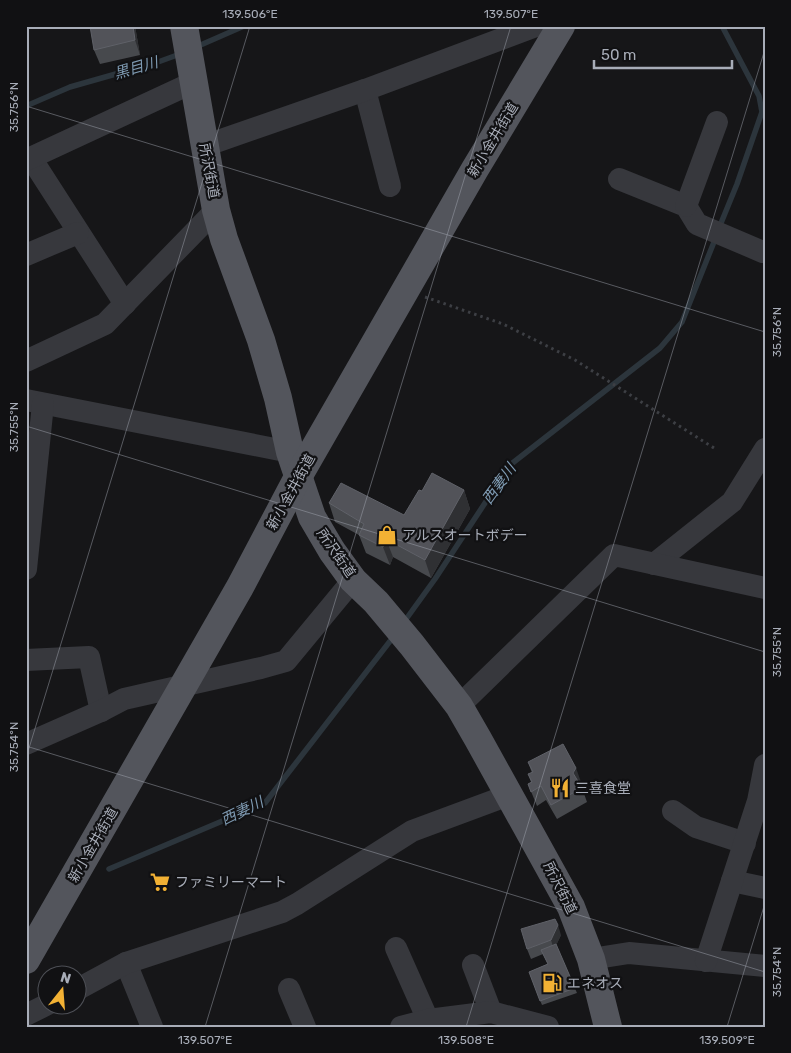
<svg xmlns="http://www.w3.org/2000/svg" width="791" height="1053" viewBox="0 0 791 1053" font-family="Rubik,'Noto Sans JP',sans-serif">
  <style>
    .lines { fill: none; stroke-linecap: round; stroke-linejoin: round }
    .stream { stroke: #2c353c; stroke-width: 5.5 }
    .path { stroke: #3d3f44; stroke-width: 3; stroke-dasharray: 2.5 4; stroke-linecap: butt }
    .minor { stroke: #37383d; stroke-width: 22 }
    .major { stroke: #53555c; stroke-width: 28 }
    .wall { fill: #47494d }
    .shaded-wall { fill: #2f3033 }
    .building { fill: #525359; stroke: #5f6168 }
    .ticks { fill: none; stroke: #a8adb8; stroke-width: 1; stroke-opacity: 0.45 }
    .labels { text-anchor: middle; dominant-baseline: central; stroke-width: 4.5; stroke-linejoin: round; paint-order: stroke }
    .street-label { font-size: 14px; fill: #a8adb8; stroke: #111113 }
    .poi-label { font-size: 14px; fill: #a8adb8; stroke: #111113; text-anchor: start }
    .water-label { font-size: 15px; font-style: italic; fill: #7f9bb3; stroke: #111113 }
    .neatline { fill: none; stroke: #a8adb8; stroke-width: 2 }
    .ticks-label { font-size: 12px; text-anchor: middle; fill: #a8adb8 }
  </style>
  <rect width="100%" height="100%" fill="#161618"/>
  <g class="lines">
    <!-- stream -->
    <g class="stream">
      <polyline points="196,47 244,26"/>
      <polyline points="26,106 70,87 158,62 180,54"/>
      <polyline points="719,228 737,184 762,112 759,96 722,26"/>
      <polyline points="404,622 435,579 510,465 660,348 682,322 716,237"/>
      <polyline points="109,869 265,803 394,636"/>
    </g>
    <!-- path -->
    <polyline class="path" points="425,297 503,324 575,360 714,448"/>
    <!-- minor -->
    <g class="minor">
      <polyline points="365,90 390,186"/>
      <polyline points="204,146 365,90 536,26"/>
      <polyline points="31,158 125,304"/>
      <polyline points="26,160 194,82"/>
      <polyline points="619,179 686,206 697,224 763,252"/>
      <polyline points="686,206 717,122"/>
      <polyline points="26,255 78,233"/>
      <polyline points="26,361 105,324 216,210"/>
      <polyline points="26,400 290,452"/>
      <polyline points="654,564 732,502 765,449"/>
      <polyline points="26,569 43,404"/>
      <polyline points="26,660 89,657 101,711"/>
      <polyline points="459,706 614,555 765,588"/>
      <polyline points="26,744 101,711 124,699 261,668 286,661 353,580"/>
      <polyline points="673,811 696,827 745,843"/>
      <polyline points="732,881 765,888"/>
      <polyline points="396,948 428,1020"/>
      <polyline points="591,959 629,953 765,966"/>
      <polyline points="706,961 758,801 765,765"/>
      <polyline points="126,963 152,1027"/>
      <polyline points="473,965 491,1012"/>
      <polyline points="78,989 126,963 282,912 297,904 412,831 509,795"/>
      <polyline points="289,989 305,1027"/>
      <polyline points="26,1015 48,1004"/>
      <polyline points="401,1027 428,1020 491,1012 548,1027"/>
    </g>
    <!-- major -->
    <g class="major">
      <polyline points="184,26 216,210 224,239 261,340 278,398 290,452 312,517 332,551 353,580 376,602 412,645 459,706 478,739 571,907 591,959 608,1027"/>
      <polyline points="26,960 240,587 298,477 475,169 561,26"/>
    </g>
  </g>
  <!-- wall -->
  <g class="wall">
    <polygon points="135,26 140,55 100,64 94,50"/>
    <polygon points="464,490 470,509 431,578 393,557 390,565 366,553 359,535 335,522 329,503 404,515 422,491"/>
    <polygon points="528,762 581,782 580,784 582,788 587,802 557,819 546,800 537,806 528,784 531,782 528,774 532,773"/>
    <polygon points="561,935 556,945 577,993 542,1005 529,972 548,964 543,954 531,959 527,949"/>
  </g>
  <!-- shaded-wall -->
  <g class="shaded-wall">
    <polygon points="133,26 135,26 140,55 135,40"/>
    <polygon points="464,490 470,509 431,578 425,560"/>
    <polygon points="386,539 393,557 390,565 383,547"/>
    <polygon points="576,768 581,782 578,787 573,773"/>
    <polygon points="558,925 561,935 554,950 551,940"/>
  </g>
  <!-- building -->
  <g class="building">
    <polygon points="90,26 133,26 135,40 94,50"/>
    <polygon points="432,473 464,490 425,560 386,539 383,547 359,535 364,524 329,503 341,483 404,515 419,490 422,491"/>
    <polygon points="563,744 576,768 573,773 582,788 551,805 541,786 531,792 528,784 532,782 528,774 533,772 528,762"/>
    <polygon points="555,919 558,925 551,940 527,949 521,929"/>
    <polygon points="556,944 575,988 540,1001 529,972 548,964 541,950"/>
  </g>
  <!-- ticks -->
  <path class="ticks" d="M26,106L765,332M26,426L765,652M26,746L765,972M26,758L250,26M205,1027L511,26M466,1027L765,49M727,1027L765,903"/>
  <!-- icons -->
  <defs>
    <symbol id="shop-bare" viewBox="-9 -9 18 18"><path d="M-5-2.5h2.3a2.7 3.5 0 0 1 5.4 0H5L5.5 6h-11ZM-1.5-2.5h3a1.5 2.3 0 0 0-3 0Z" fill="#f2b134" stroke="#111113" stroke-width="2.5" paint-order="stroke"/></symbol>
    <symbol id="restaurant-bare" viewBox="-9 -9 18 18"><path d="M-5-6h1v4h1v-4h1v4h1v-4h1v5L-1.5 .5V6h-2V.5L-5-1ZM5-6V6H3V1.5H1.5Q1.5-4 5-6Z" fill="#f2b134" stroke="#111113" stroke-width="2.5" paint-order="stroke"/></symbol>
    <symbol id="supermarket-bare" viewBox="-9 -9 18 18"><path d="M-6-5.5h2.5l.6 2H6L4.5 2H-2.5L-4.4-4H-6ZM-1.5 3.2a1.3 1.3 0 1 0 .1 0ZM3 3.2a1.3 1.3 0 1 0 .1 0Z" fill="#f2b134" stroke="#111113" stroke-width="2.5" paint-order="stroke"/></symbol>
    <symbol id="fuel-bare" viewBox="-9 -9 18 18"><path d="M-5.5-6h7V0h2V4h1.3V-2.5L3-4.5l.8-.8L6-3V5H2.5V1h-1V6h-7ZM-4.2-4.7v3.2H.2V-4.7Z" fill="#f2b134" stroke="#111113" stroke-width="2.5" paint-order="stroke"/></symbol>
  </defs>
  <g fill-rule="evenodd">
    <use href="#shop-bare" x="373" y="521" width="28" height="28"/>
    <use href="#restaurant-bare" x="546" y="774" width="28" height="28"/>
    <use href="#supermarket-bare" x="146" y="868" width="28" height="28"/>
    <use href="#fuel-bare" x="538" y="969" width="28" height="28"/>
  </g>
  <g class="labels">
    <!-- street labels -->
    <g class="street-label">
      <text transform="translate(493 140) rotate(-59)">新小金井街道</text>
      <text transform="translate(209 171) rotate(79)">所沢街道</text>
      <text transform="translate(291 492) rotate(-61)">新小金井街道</text>
      <text transform="translate(336 553) rotate(55)">所沢街道</text>
      <text transform="translate(93 845) rotate(-60)">新小金井街道</text>
      <text transform="translate(560 888) rotate(63)">所沢街道</text>
    </g>
    <!-- poi labels -->
    <g class="poi-label">
      <text x="402" y="535">アルスオートボデー</text>
      <text x="575" y="788">三喜食堂</text>
      <text x="175" y="882">ファミリーマート</text>
      <text x="567" y="983">エネオス</text>
    </g>
    <!-- water labels -->
    <g class="water-label">
      <text transform="translate(136 68) rotate(-16)">黒目川</text>
      <text transform="translate(499 484) rotate(-54)">西妻川</text>
      <text transform="translate(242 811) rotate(-26)">西妻川</text>
    </g>
  </g>
  <!-- border -->
  <rect width="791" height="1053" fill="none" stroke="#111113" stroke-width="55"/>
  <!-- north arrow -->
  <g transform="translate(62 990) rotate(17)"><circle r="24" fill="#111113" stroke="#4d4f55"/>
  <path d="M0-4L9 19L0 12L-9 19Z" fill="#f2b134"/>
  <text y="-8" font-size="14" font-weight="bold" text-anchor="middle" fill="#a8adb8">N</text>
  </g>
  <!-- scale -->
  <path d="M594 60v8h138v-8" fill="none" stroke="#a8adb8" stroke-width="2.5"/>
  <text x="601" y="60" font-size="15" fill="#a8adb8" stroke="#111113" stroke-width="4" paint-order="stroke">50 m</text>
  <rect x="28" y="28" width="736" height="998" class="neatline"/>
  <g class="ticks-label">
    <text x="250" y="18">139.506°E</text>
    <text x="511" y="18">139.507°E</text>
    <text transform="translate(14 107) rotate(-90)" y="4">35.756°N</text>
    <text transform="translate(777 332) rotate(-90)" y="4">35.756°N</text>
    <text transform="translate(14 427) rotate(-90)" y="4">35.755°N</text>
    <text transform="translate(777 652) rotate(-90)" y="4">35.755°N</text>
    <text transform="translate(14 747) rotate(-90)" y="4">35.754°N</text>
    <text transform="translate(777 972) rotate(-90)" y="4">35.754°N</text>
    <text x="205" y="1044">139.507°E</text>
    <text x="466" y="1044">139.508°E</text>
    <text x="727" y="1044">139.509°E</text>
  </g>
</svg>
